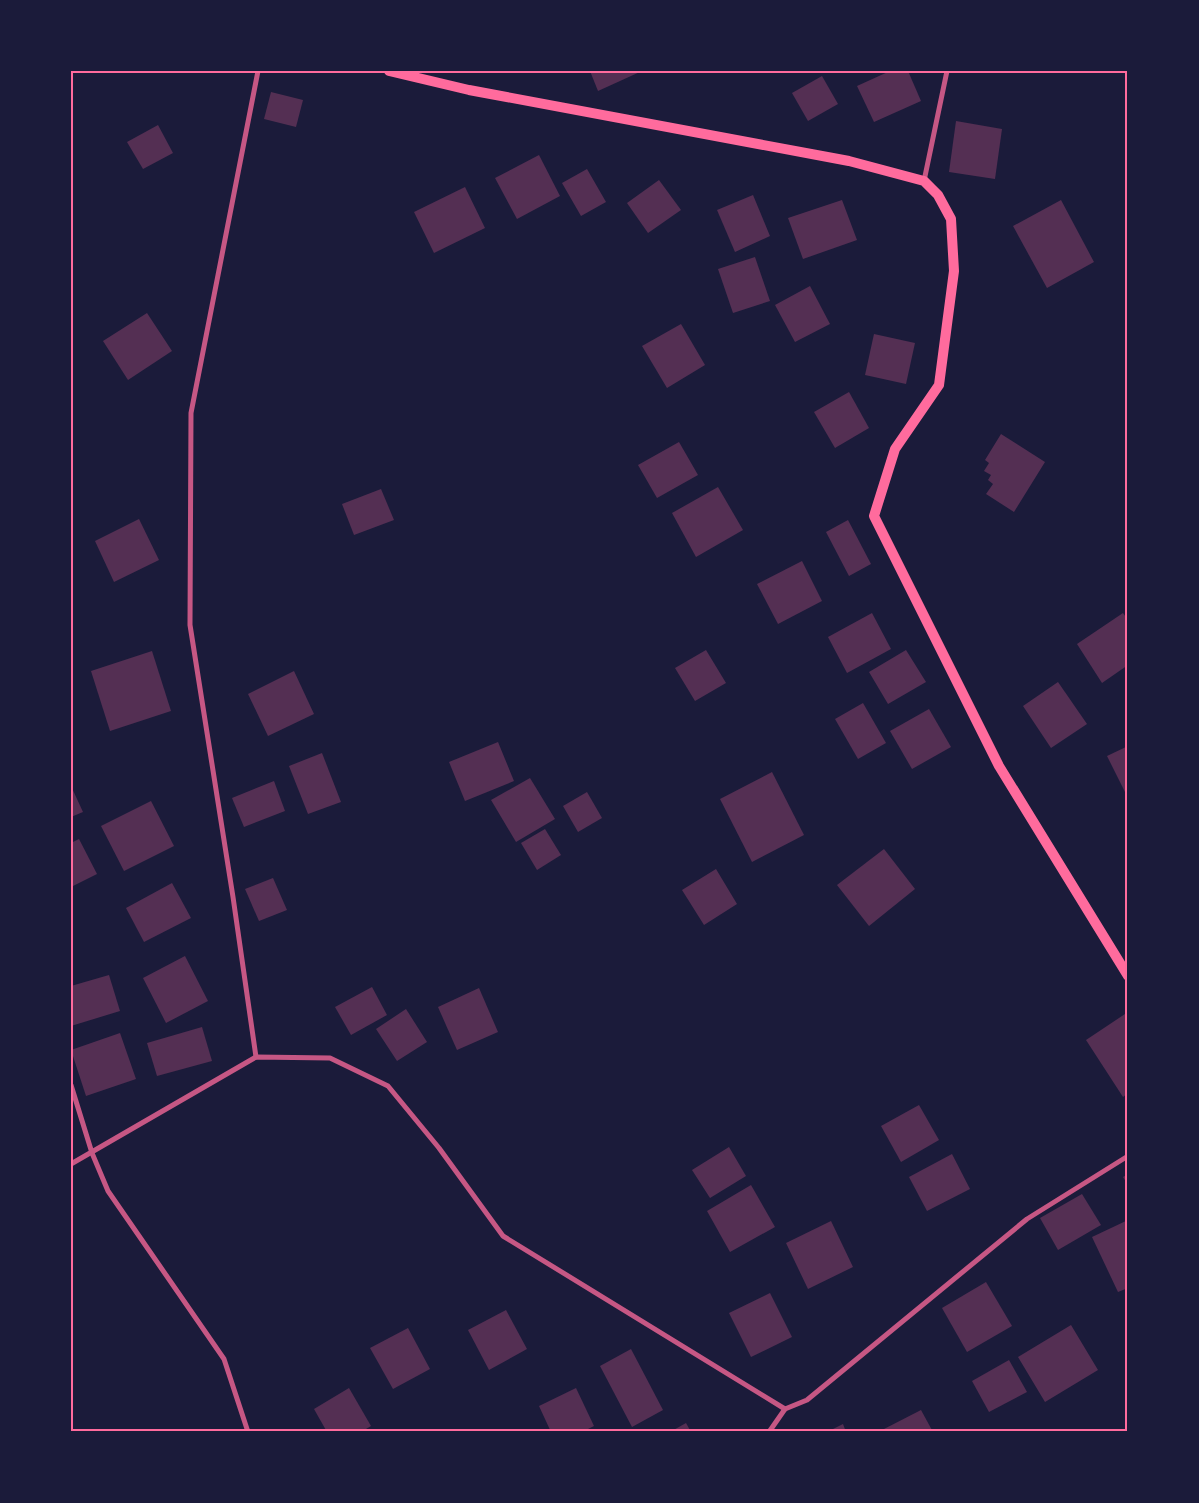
<svg xmlns="http://www.w3.org/2000/svg" width="1199" height="1503" viewBox="0 0 1199 1503" font-family="Mulish,sans-serif">
  <style>
    .building { fill: #542f53 }
    .lines { fill: none; stroke-linecap: round; stroke-linejoin: round }
    .minor { stroke: #c65784; stroke-width: 5 }
    .secondary { stroke: #ff6b9d; stroke-width: 10 }
    .neatline { fill: none; stroke: #ff6b9d; stroke-width: 2 }
  </style>
  <rect width="100%" height="100%" fill="#1b1b3a"/>
  <!-- building -->
  <g class="building">
    <polygon points="590,71 642,71 598,91"/>
    <polygon points="890,71 908,71 921,101 874,122 857,86"/>
    <polygon points="822,76 838,104 808,121 792,93"/>
    <polygon points="271,92 303,100 296,127 264,119"/>
    <polygon points="956,121 1002,129 995,179 949,172"/>
    <polygon points="158,125 173,153 143,169 127,142"/>
    <polygon points="539,155 560,196 517,219 495,178"/>
    <polygon points="587,169 606,202 581,216 562,183"/>
    <polygon points="659,180 681,210 648,233 627,203"/>
    <polygon points="465,187 485,228 434,253 414,212"/>
    <polygon points="753,195 770,236 735,252 717,210"/>
    <polygon points="842,200 857,240 803,259 788,218"/>
    <polygon points="1061,200 1094,262 1047,288 1013,226"/>
    <polygon points="755,257 770,301 733,313 718,269"/>
    <polygon points="810,286 830,324 795,342 775,305"/>
    <polygon points="147,313 172,351 128,380 103,341"/>
    <polygon points="681,324 705,365 667,388 642,346"/>
    <polygon points="874,334 915,343 906,384 865,375"/>
    <polygon points="849,392 869,428 835,448 814,412"/>
    <polygon points="1001,434 1045,462 1014,512 986,494 993,484 988,480 991,475 984,471 989,463 985,460"/>
    <polygon points="679,442 698,475 657,498 638,465"/>
    <polygon points="718,487 743,530 696,557 672,513"/>
    <polygon points="381,489 394,520 354,535 342,504"/>
    <polygon points="139,519 159,560 114,582 95,541"/>
    <polygon points="848,520 871,564 849,576 826,532"/>
    <polygon points="802,561 822,601 778,624 757,584"/>
    <polygon points="872,613 891,649 847,673 828,637"/>
    <polygon points="1123,613 1128,620 1128,665 1102,683 1077,644"/>
    <polygon points="706,650 726,683 695,701 675,668"/>
    <polygon points="906,650 926,682 888,704 869,672"/>
    <polygon points="152,651 171,711 110,731 91,671"/>
    <polygon points="294,671 314,714 268,736 248,694"/>
    <polygon points="1058,682 1087,724 1051,748 1023,706"/>
    <polygon points="863,703 886,743 858,759 835,719"/>
    <polygon points="929,709 951,747 912,769 890,731"/>
    <polygon points="498,742 514,781 465,801 449,762"/>
    <polygon points="1128,746 1128,798 1107,756"/>
    <polygon points="322,753 341,802 308,814 289,766"/>
    <polygon points="772,772 804,835 752,862 720,799"/>
    <polygon points="530,778 555,819 516,842 491,800"/>
    <polygon points="274,781 285,811 244,827 232,798"/>
    <polygon points="71,786 83,812 71,817"/>
    <polygon points="587,792 602,818 578,832 563,806"/>
    <polygon points="151,801 174,846 124,871 101,826"/>
    <polygon points="545,829 561,855 537,870 521,843"/>
    <polygon points="79,839 97,874 71,887 71,843"/>
    <polygon points="884,849 915,889 869,926 837,885"/>
    <polygon points="716,869 737,904 704,925 682,890"/>
    <polygon points="273,878 287,910 259,921 245,889"/>
    <polygon points="172,883 191,918 144,942 126,908"/>
    <polygon points="185,956 208,1001 166,1023 143,978"/>
    <polygon points="109,975 120,1011 71,1026 71,986"/>
    <polygon points="372,987 387,1015 351,1035 335,1007"/>
    <polygon points="479,988 498,1032 457,1050 438,1007"/>
    <polygon points="406,1009 427,1042 397,1061 376,1029"/>
    <polygon points="1128,1012 1128,1093 1123,1097 1086,1040"/>
    <polygon points="202,1027 212,1061 157,1076 147,1043"/>
    <polygon points="120,1033 136,1079 86,1096 71,1050"/>
    <polygon points="919,1105 939,1140 901,1162 881,1126"/>
    <polygon points="729,1147 746,1176 710,1198 692,1170"/>
    <polygon points="952,1154 970,1189 927,1211 909,1177"/>
    <polygon points="1128,1174 1128,1185 1123,1177"/>
    <polygon points="751,1185 775,1227 730,1252 707,1211"/>
    <polygon points="1082,1194 1101,1225 1058,1250 1040,1218"/>
    <polygon points="1128,1220 1128,1288 1118,1292 1092,1237"/>
    <polygon points="831,1221 853,1267 808,1289 786,1243"/>
    <polygon points="986,1282 1012,1326 967,1352 942,1308"/>
    <polygon points="770,1293 792,1337 751,1357 729,1313"/>
    <polygon points="506,1310 527,1349 489,1370 468,1330"/>
    <polygon points="1071,1325 1098,1370 1045,1402 1018,1357"/>
    <polygon points="408,1328 430,1369 393,1389 370,1348"/>
    <polygon points="631,1349 663,1410 632,1427 600,1366"/>
    <polygon points="1009,1360 1027,1392 989,1412 972,1381"/>
    <polygon points="349,1388 371,1426 361,1432 327,1432 314,1409"/>
    <polygon points="576,1388 594,1426 582,1432 551,1432 539,1406"/>
    <polygon points="921,1410 933,1432 886,1432 884,1429"/>
    <polygon points="686,1423 691,1432 670,1432"/>
    <polygon points="843,1424 846,1432 827,1432"/>
  </g>
  <g class="lines">
    <!-- minor -->
    <g class="minor">
      <polyline points="924,181 947,71"/>
      <polyline points="256,1057 233,897 190,625 191,413 258,71"/>
      <polyline points="71,1085 92,1153 108,1191 224,1359 248,1432"/>
      <polyline points="71,1164 256,1057 330,1058 388,1086 439,1148 503,1236 785,1409"/>
      <polyline points="769,1432 785,1409 807,1400 1027,1219 1128,1156"/>
    </g>
    <!-- secondary -->
    <polyline class="secondary" points="389,71 469,90 849,161 924,181 938,195 951,219 954,271 939,385 895,449 874,516 999,766 1128,976"/>
  </g>
  <!-- border -->
  <rect width="1199" height="1503" fill="none" stroke="#1b1b3a" stroke-width="145"/>
  <rect x="72" y="72" width="1054" height="1358" class="neatline"/>
</svg>
